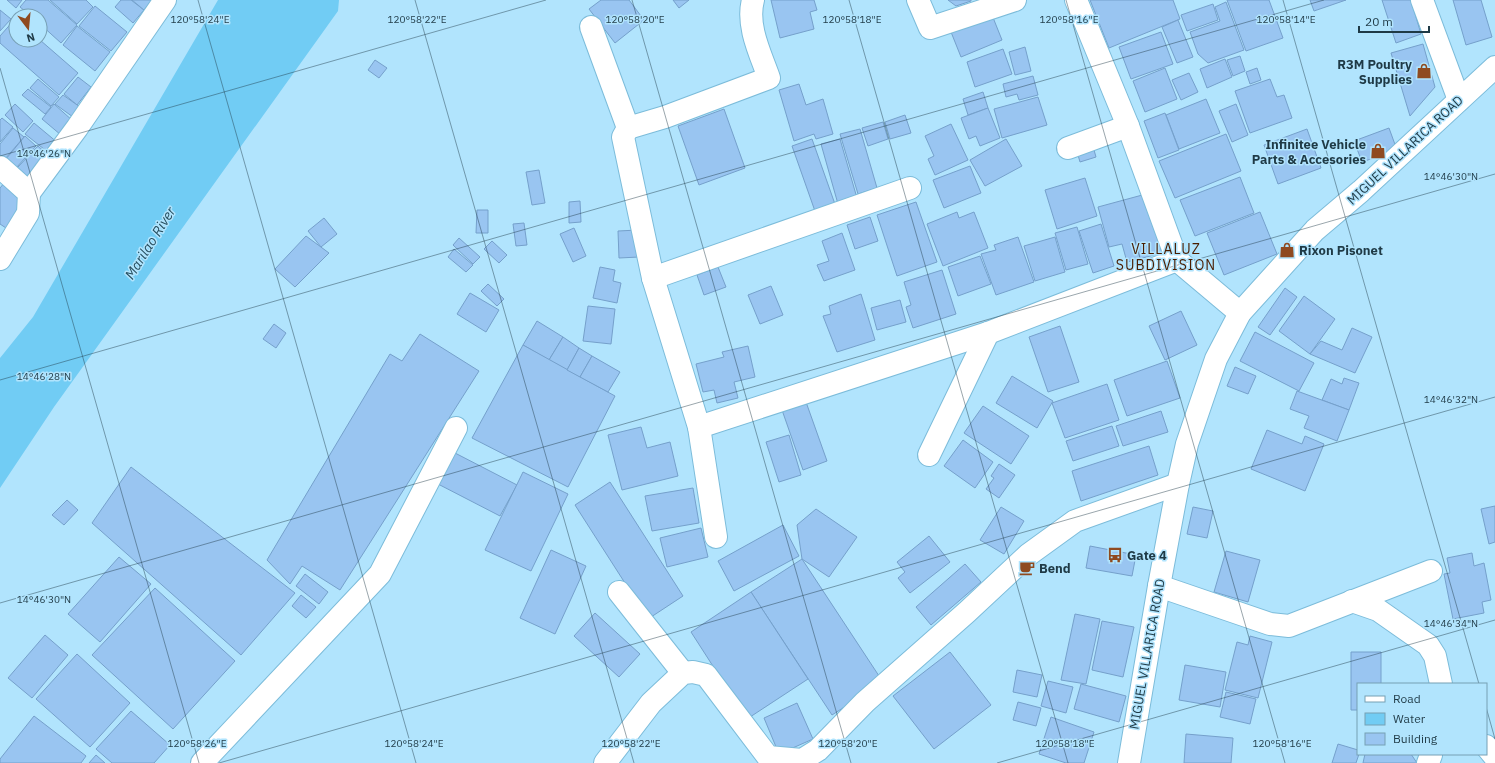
<svg xmlns="http://www.w3.org/2000/svg" width="1495" height="763" viewBox="0 0 1495 763" font-family="'IBM Plex Sans',sans-serif">
  <style>
    .water { fill: #71ccf4 }
    .building { fill: #99c5f1; stroke: #75a0cb }
    .lines { fill: none; stroke-linecap: round; stroke-linejoin: round }
    .minor-casing { stroke: #7cbcda; stroke-width: 24 }
    .major-casing { stroke: #7cbcda; stroke-width: 24 }
    .minor { stroke: #fff; stroke-width: 22 }
    .major { stroke: #fff; stroke-width: 22 }
    .ticks { fill: none; stroke: #1f3a46; stroke-width: 1; stroke-opacity: 0.45 }
    .labels { text-anchor: middle; dominant-baseline: central; stroke-width: 3; stroke-linejoin: round; paint-order: stroke }
    .poi-label { font-size: 13px; font-weight: bold; fill: #1f3a46; stroke: #b1e4fd; text-anchor: start }
    .street-label { font-size: 13px; fill: #1f3a46; stroke: #b1e4fd }
    .water-label { font-size: 14px; font-style: italic; fill: #254d5e; stroke: #b1e4fd }
    .neighbourhood-label { font-size: 14px; letter-spacing: 1px; fill: #4a1d00; stroke: #b1e4fd }
    .ticks-label { font-size: 10px; text-anchor: middle; fill: #1f3a46; stroke: #b1e4fd; stroke-width: 3; stroke-linejoin: round; paint-order: stroke }
  </style>
  <rect width="100%" height="100%" fill="#b1e4fd"/>
  <!-- water -->
  <polygon class="water" points="218,0 339,0 338,11 54,407 0,488 0,358 33,317"/>
  <!-- building -->
  <g class="building">
    <polygon points="7,0 22,0 16,8"/>
    <polygon points="26,0 48,0 77,25 61,43 40,24 40,16 31,16 20,7"/>
    <polygon points="50,0 86,0 93,7 77,24"/>
    <polygon points="121,0 131,0 144,10 133,23 115,7"/>
    <polygon points="132,0 152,0 144,10"/>
    <polygon points="601,0 629,0 644,20 615,43 589,9"/>
    <polygon points="673,0 689,0 679,8"/>
    <polygon points="771,0 814,0 817,10 810,12 814,29 780,38"/>
    <polygon points="948,0 971,0 971,1 956,6"/>
    <polygon points="1090,0 1173,0 1180,19 1109,48"/>
    <polygon points="1227,0 1269,0 1283,38 1246,51"/>
    <polygon points="1310,0 1346,0 1314,11"/>
    <polygon points="1382,0 1411,0 1421,34 1396,43"/>
    <polygon points="1453,0 1481,0 1492,37 1466,45"/>
    <polygon points="1226,2 1244,50 1208,63 1198,54 1190,32 1220,21 1215,7"/>
    <polygon points="1213,4 1218,20 1187,31 1181,15"/>
    <polygon points="95,6 127,32 111,51 79,26"/>
    <polygon points="0,10 11,19 0,31"/>
    <polygon points="992,15 1002,40 961,57 951,32"/>
    <polygon points="15,19 16,40 40,40 78,73 59,95 0,43 0,36"/>
    <polygon points="1178,20 1193,57 1177,63 1162,27"/>
    <polygon points="77,26 110,52 95,71 63,45"/>
    <polygon points="1161,32 1173,64 1131,79 1119,47"/>
    <polygon points="1423,44 1435,87 1410,116 1391,53"/>
    <polygon points="1025,47 1031,71 1015,75 1009,52"/>
    <polygon points="1003,49 1012,74 975,87 967,62"/>
    <polygon points="1240,56 1245,71 1233,76 1227,60"/>
    <polygon points="1225,59 1232,77 1207,88 1200,69"/>
    <polygon points="375,60 387,68 379,78 368,70"/>
    <polygon points="1165,68 1177,99 1145,112 1133,81"/>
    <polygon points="1257,68 1261,80 1250,84 1246,72"/>
    <polygon points="1189,73 1198,92 1181,100 1172,80"/>
    <polygon points="1033,76 1038,95 1019,100 1017,94 1006,97 1003,84"/>
    <polygon points="78,77 91,87 77,105 64,94"/>
    <polygon points="38,79 59,97 51,106 30,88"/>
    <polygon points="1270,79 1277,97 1284,95 1292,118 1250,133 1235,91"/>
    <polygon points="799,84 806,105 823,99 833,134 816,139 814,134 794,141 779,90"/>
    <polygon points="28,89 51,107 45,114 22,95"/>
    <polygon points="983,92 988,108 968,115 963,99"/>
    <polygon points="63,95 80,107 73,117 55,104"/>
    <polygon points="1038,97 1047,125 1002,138 994,109"/>
    <polygon points="1206,99 1220,133 1179,149 1166,115"/>
    <polygon points="15,104 33,121 23,132 5,115"/>
    <polygon points="54,104 73,121 61,135 42,119"/>
    <polygon points="1236,104 1248,135 1232,142 1219,111"/>
    <polygon points="988,108 1000,138 980,146 976,136 969,139 961,118"/>
    <polygon points="724,109 745,168 699,185 678,126"/>
    <polygon points="1165,113 1179,150 1158,158 1144,121"/>
    <polygon points="905,115 911,133 890,139 885,122"/>
    <polygon points="2,118 13,127 0,142 0,120"/>
    <polygon points="883,122 888,139 868,146 862,128"/>
    <polygon points="34,123 58,143 49,153 25,134"/>
    <polygon points="951,124 968,160 935,175 928,159 934,156 925,136"/>
    <polygon points="13,128 24,137 5,159 0,155 0,144"/>
    <polygon points="1389,128 1397,150 1362,162 1354,141"/>
    <polygon points="860,129 877,188 858,194 840,134"/>
    <polygon points="1307,129 1321,168 1278,184 1264,145"/>
    <polygon points="1226,134 1241,171 1175,198 1159,161"/>
    <polygon points="25,136 36,146 16,168 6,159"/>
    <polygon points="812,139 836,207 816,214 792,146"/>
    <polygon points="840,139 857,198 838,204 821,144"/>
    <polygon points="1006,139 1022,166 985,186 970,160"/>
    <polygon points="1092,143 1096,157 1080,162 1076,148"/>
    <polygon points="38,146 48,155 27,177 17,168"/>
    <polygon points="970,166 981,193 944,208 933,180"/>
    <polygon points="539,170 545,203 532,205 526,172"/>
    <polygon points="1240,177 1254,213 1195,236 1180,200"/>
    <polygon points="1085,178 1097,216 1057,229 1045,190"/>
    <polygon points="5,182 28,200 6,228 0,224 0,188"/>
    <polygon points="1146,194 1162,253 1127,262 1122,244 1109,247 1098,207"/>
    <polygon points="580,201 581,222 569,223 569,202"/>
    <polygon points="916,202 937,262 897,276 877,215"/>
    <polygon points="477,210 488,210 488,233 476,233"/>
    <polygon points="957,212 959,218 974,212 988,248 943,266 927,224"/>
    <polygon points="1260,212 1277,254 1224,275 1207,233"/>
    <polygon points="870,217 878,241 855,249 847,225"/>
    <polygon points="324,218 337,234 321,247 308,231"/>
    <polygon points="524,223 527,245 516,246 513,224"/>
    <polygon points="1101,224 1114,266 1093,273 1079,231"/>
    <polygon points="1077,227 1088,264 1066,270 1055,233"/>
    <polygon points="574,228 586,256 573,262 560,234"/>
    <polygon points="638,230 639,257 619,258 618,231"/>
    <polygon points="842,233 855,270 824,281 817,265 829,261 822,241"/>
    <polygon points="306,236 329,253 295,287 275,269"/>
    <polygon points="1018,237 1034,282 996,295 981,254 996,250 994,245"/>
    <polygon points="1055,237 1065,272 1035,281 1024,246"/>
    <polygon points="459,238 480,257 473,264 453,245"/>
    <polygon points="492,241 507,255 499,263 484,249"/>
    <polygon points="454,249 473,265 466,272 448,257"/>
    <polygon points="980,256 991,284 958,296 948,267"/>
    <polygon points="600,267 615,270 613,281 621,283 617,303 593,298"/>
    <polygon points="718,267 726,287 704,295 697,275"/>
    <polygon points="942,270 956,314 913,328 906,307 911,305 904,282"/>
    <polygon points="488,284 504,299 497,306 481,291"/>
    <polygon points="771,286 783,315 760,324 748,295"/>
    <polygon points="1285,288 1297,297 1270,335 1258,327"/>
    <polygon points="470,293 499,310 486,332 457,314"/>
    <polygon points="861,294 875,340 837,352 823,316 831,314 829,306"/>
    <polygon points="1304,296 1335,319 1310,354 1279,331"/>
    <polygon points="900,300 906,322 877,330 871,308"/>
    <polygon points="588,306 615,309 611,344 583,341"/>
    <polygon points="1181,311 1197,345 1165,360 1149,326"/>
    <polygon points="537,321 563,337 549,360 523,345"/>
    <polygon points="274,324 286,333 276,348 263,339"/>
    <polygon points="1060,326 1079,382 1048,392 1029,337"/>
    <polygon points="1352,328 1372,337 1355,373 1310,354 1321,341 1342,350"/>
    <polygon points="1255,332 1314,363 1299,391 1240,361"/>
    <polygon points="420,334 479,371 340,590 302,566 290,584 267,560 390,354 402,361"/>
    <polygon points="563,337 579,348 567,370 549,360"/>
    <polygon points="523,345 615,396 568,487 472,438"/>
    <polygon points="748,346 755,377 734,382 738,398 717,403 714,390 703,392 696,364 724,357 722,352"/>
    <polygon points="579,348 592,356 580,377 567,370"/>
    <polygon points="592,356 620,372 608,392 580,377"/>
    <polygon points="1167,361 1180,398 1127,416 1114,380"/>
    <polygon points="1235,367 1256,376 1248,394 1227,386"/>
    <polygon points="1012,376 1053,401 1037,428 996,403"/>
    <polygon points="1344,378 1359,383 1349,410 1322,400 1331,379 1342,384"/>
    <polygon points="1107,384 1119,420 1065,438 1052,403"/>
    <polygon points="1297,391 1349,410 1337,441 1304,428 1309,416 1290,409"/>
    <polygon points="806,402 827,461 803,470 782,410"/>
    <polygon points="983,406 1029,436 1011,464 964,433"/>
    <polygon points="1161,411 1168,432 1123,446 1116,426"/>
    <polygon points="1112,426 1119,446 1073,461 1066,441"/>
    <polygon points="641,427 647,448 670,442 678,476 622,490 608,435"/>
    <polygon points="1267,430 1302,444 1305,436 1324,444 1305,491 1251,469"/>
    <polygon points="789,435 801,475 779,482 766,442"/>
    <polygon points="963,440 993,462 975,488 944,466"/>
    <polygon points="1149,446 1158,475 1081,501 1072,471"/>
    <polygon points="455,453 517,485 500,516 438,484"/>
    <polygon points="999,464 1015,475 999,498 986,489 994,478 991,476"/>
    <polygon points="131,467 295,593 241,655 92,523"/>
    <polygon points="523,472 568,494 531,571 485,550"/>
    <polygon points="610,482 683,596 648,619 575,505"/>
    <polygon points="693,488 699,523 652,531 645,496"/>
    <polygon points="67,500 78,510 64,525 52,515"/>
    <polygon points="1495,506 1495,542 1489,544 1481,509"/>
    <polygon points="1001,507 1024,521 1004,554 980,540"/>
    <polygon points="1193,507 1213,511 1207,538 1187,534"/>
    <polygon points="816,509 857,537 829,577 802,559 797,525"/>
    <polygon points="783,525 799,556 734,591 718,561"/>
    <polygon points="701,528 708,557 667,567 660,538"/>
    <polygon points="929,536 950,562 910,593 898,578 905,572 897,562"/>
    <polygon points="1090,546 1136,555 1132,576 1086,568"/>
    <polygon points="551,550 586,566 555,634 520,618"/>
    <polygon points="1226,551 1260,560 1248,602 1214,592"/>
    <polygon points="1472,553 1474,566 1484,563 1491,600 1482,602 1484,613 1453,619 1444,574 1450,573 1447,558"/>
    <polygon points="119,557 151,584 100,642 68,614"/>
    <polygon points="802,559 883,682 832,715 751,592"/>
    <polygon points="965,564 981,582 931,625 916,607"/>
    <polygon points="305,574 328,592 319,604 296,586"/>
    <polygon points="155,588 235,661 173,729 92,655"/>
    <polygon points="751,592 808,679 747,719 691,632"/>
    <polygon points="301,595 316,607 306,618 292,606"/>
    <polygon points="595,613 640,654 619,677 574,636"/>
    <polygon points="1075,614 1100,619 1086,684 1061,680"/>
    <polygon points="1102,621 1134,627 1123,677 1092,670"/>
    <polygon points="45,635 68,655 32,698 8,678"/>
    <polygon points="1250,636 1272,642 1258,698 1225,690 1237,642 1248,645"/>
    <polygon points="950,652 991,705 934,749 893,696"/>
    <polygon points="1351,652 1381,652 1381,684 1358,684 1358,710 1351,710"/>
    <polygon points="77,654 130,703 90,747 36,699"/>
    <polygon points="1185,665 1226,672 1220,707 1179,700"/>
    <polygon points="1017,670 1042,675 1037,697 1013,692"/>
    <polygon points="1048,681 1073,687 1066,713 1041,706"/>
    <polygon points="1081,684 1126,696 1119,722 1074,709"/>
    <polygon points="1226,692 1256,699 1250,724 1220,717"/>
    <polygon points="1018,702 1041,708 1036,726 1013,720"/>
    <polygon points="797,703 813,739 779,754 764,718"/>
    <polygon points="131,711 170,745 154,763 112,763 96,749"/>
    <polygon points="34,716 86,756 81,763 0,763 0,759"/>
    <polygon points="1051,717 1094,732 1084,763 1066,763 1039,754"/>
    <polygon points="1186,734 1233,738 1231,763 1184,763"/>
    <polygon points="1338,744 1358,750 1359,754 1356,763 1332,763"/>
    <polygon points="1365,754 1411,754 1417,763 1363,763"/>
    <polygon points="96,755 105,763 89,763"/>
  </g>
  <g class="lines">
    <defs>
      <g id="minor">
        <polyline points="918,0 930,28 1015,0"/>
        <polyline points="1076,0 1128,126 1177,260 1240,313"/>
        <polyline points="1422,0 1459,100"/>
        <polyline points="591,27 628,128"/>
        <polyline points="1068,148 1128,126"/>
        <polyline points="0,167 29,193 28,213 0,259"/>
        <polyline points="29,193 77,128 165,0"/>
        <polyline points="653,278 910,188"/>
        <polyline points="699,427 988,333 1177,260"/>
        <polyline points="929,455 988,333"/>
        <path d="M716,537L699,427L653,278L623,137L628,128L665,117L769,78C761,55 746,26 753,0"/>
        <polyline points="1159,586 1270,624 1289,626 1431,571"/>
        <polyline points="619,592 683,673"/>
        <polyline points="1352,601 1378,610 1428,645 1435,656 1441,684"/>
        <polyline points="1486,746 1495,757"/>
        <polyline points="202,763 380,574 456,428"/>
        <polyline points="605,763 651,703 683,673 693,672 706,675 712,683 768,757 802,760 818,750 865,702 967,612 1028,555 1075,521 1178,484"/>
        <polyline points="1428,763 1431,755"/>
      </g>
      <polyline id="major" points="1129,763 1159,586 1178,484 1187,444 1216,359 1240,313 1315,230 1361,191 1495,67"/>
    </defs>
    <!-- minor casing -->
    <use href="#minor" class="minor-casing"/>
    <!-- major casing -->
    <use href="#major" class="major-casing"/>
    <!-- minor -->
    <use href="#minor" class="minor"/>
    <!-- major -->
    <use href="#major" class="major"/>
  </g>
  <!-- ticks -->
  <path class="ticks" d="M198,0L416,763M415,0L634,763M632,0L851,763M849,0L1068,763M1066,0L1285,763M1283,0L1479,684M0,68L199,763M0,156L546,0M0,380L1324,0M0,603L1495,174M1486,707L1495,739M219,763L1495,397M997,763L1495,620"/>
  <!-- icons -->
  <defs>
    <symbol id="shop-bare" viewBox="-9 -9 18 18"><path d="M-5-2.5h2.3a2.7 3.5 0 0 1 5.4 0H5L5.5 6h-11ZM-1.5-2.5h3a1.5 2.3 0 0 0-3 0Z" fill="#8f4a20" stroke="#b1e4fd" stroke-width="2.5" paint-order="stroke"/></symbol>
    <symbol id="bus-bare" viewBox="-9 -9 18 18"><path d="M-5-6H5V4H4V6H2V4H-2V6H-4V4H-5ZM-3.5-4V0h7V-4ZM-3.5 1.2v1.5H-2V1.2ZM2 1.2v1.5H3.5V1.2Z" fill="#8f4a20" stroke="#b1e4fd" stroke-width="2.5" paint-order="stroke"/></symbol>
    <symbol id="cafe-bare" viewBox="-9 -9 18 18"><path d="M-5.5-4.5H6V0H3Q3 3.5 0 3.5H-2.5Q-5.5 3.5-5.5 0ZM3-3.2v2h1.7v-2ZM-6 4.5H4V6H-6Z" fill="#8f4a20" stroke="#b1e4fd" stroke-width="2.5" paint-order="stroke"/></symbol>
  </defs>
  <g fill-rule="evenodd">
    <use href="#shop-bare" x="1413" y="60" width="22" height="22"/>
    <use href="#shop-bare" x="1367" y="140" width="22" height="22"/>
    <use href="#shop-bare" x="1276" y="239" width="22" height="22"/>
    <use href="#bus-bare" x="1104" y="544" width="22" height="22"/>
    <use href="#cafe-bare" x="1016" y="557" width="22" height="22"/>
  </g>
  <g class="labels">
    <!-- poi labels -->
    <g class="poi-label">
      <text x="1412" y="64" text-anchor="end">R3M Poultry<tspan x="1412" dy="15">Supplies</tspan></text>
      <text x="1366" y="144" text-anchor="end">Infinitee Vehicle<tspan x="1366" dy="15">Parts &amp; Accesories</tspan></text>
      <text x="1299" y="250">Rixon Pisonet</text>
      <text x="1127" y="555">Gate 4</text>
      <text x="1039" y="568">Bend</text>
    </g>
    <!-- street labels -->
    <g class="street-label">
      <text transform="translate(1405 150) rotate(-43)">MIGUEL VILLARICA ROAD</text>
      <text transform="translate(1147 654) rotate(-80)">MIGUEL VILLARICA ROAD</text>
    </g>
    <!-- water labels -->
    <g class="water-label">
      <text transform="translate(150 243) rotate(-58)">Marilao River</text>
    </g>
    <!-- neighbourhood labels -->
    <g class="neighbourhood-label">
      <text x="1166" y="249">VILLALUZ<tspan x="1166" dy="16">SUBDIVISION</tspan></text>
    </g>
  </g>
  <g class="ticks-label">
    <text x="200" y="23">120°58'24"E</text>
    <text x="417" y="23">120°58'22"E</text>
    <text x="635" y="23">120°58'20"E</text>
    <text x="852" y="23">120°58'18"E</text>
    <text x="1069" y="23">120°58'16"E</text>
    <text x="1286" y="23">120°58'14"E</text>
    <text x="44" y="157">14°46'26"N</text>
    <text x="1451" y="180">14°46'30"N</text>
    <text x="44" y="380">14°46'28"N</text>
    <text x="1451" y="403">14°46'32"N</text>
    <text x="44" y="603">14°46'30"N</text>
    <text x="1451" y="627">14°46'34"N</text>
    <text x="197" y="747">120°58'26"E</text>
    <text x="414" y="747">120°58'24"E</text>
    <text x="631" y="747">120°58'22"E</text>
    <text x="848" y="747">120°58'20"E</text>
    <text x="1065" y="747">120°58'18"E</text>
    <text x="1282" y="747">120°58'16"E</text>
  </g>
  <!-- legend -->
  <rect x="1357" y="683" width="130" height="72" fill="#b1e4fd" stroke="#77a0b4"/>
  <rect x="1365" y="696" width="20" height="6" fill="#ffffff" stroke="#77a0b4"/>
  <text x="1393" y="703" font-size="12" fill="#1f3a46">Road</text>
  <rect x="1365" y="713" width="20" height="12" fill="#71ccf4" stroke="#77a0b4"/>
  <text x="1393" y="723" font-size="12" fill="#1f3a46">Water</text>
  <rect x="1365" y="733" width="20" height="12" fill="#99c5f1" stroke="#77a0b4"/>
  <text x="1393" y="743" font-size="12" fill="#1f3a46">Building</text>
  <!-- north arrow -->
  <g transform="translate(28 28) rotate(164)"><circle r="19" fill="#b1e4fd" stroke="#77a0b4"/>
  <path d="M0-3L7 15L0 10L-7 15Z" fill="#8f4a20"/>
  <text y="-6" font-size="11" font-weight="bold" text-anchor="middle" fill="#1f3a46">N</text>
  </g>
  <!-- scale -->
  <path d="M1359 26v6h70v-6" fill="none" stroke="#1f3a46" stroke-width="2"/>
  <text x="1365" y="26" font-size="12" fill="#1f3a46" stroke="#b1e4fd" stroke-width="3" paint-order="stroke">20 m</text>
</svg>
